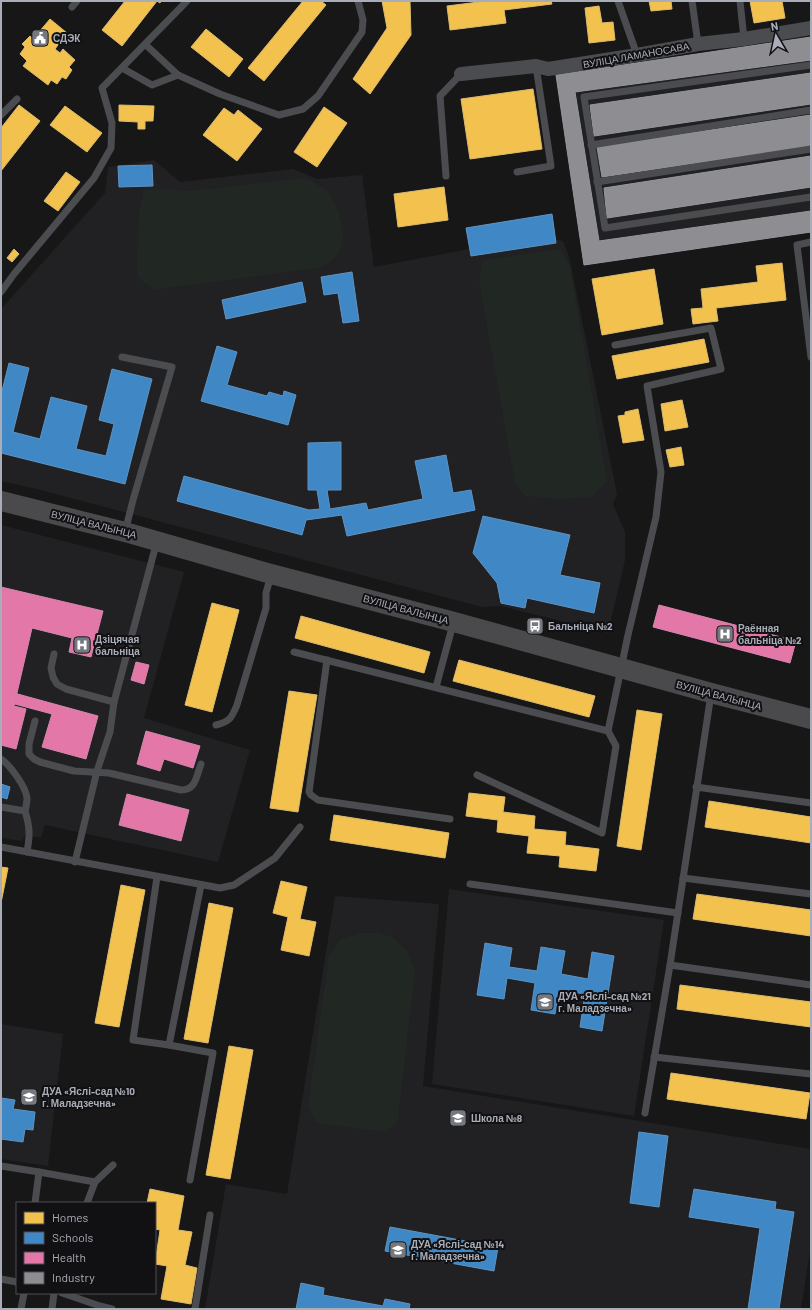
<svg xmlns="http://www.w3.org/2000/svg" width="812" height="1310" viewBox="0 0 812 1310" font-family="Barlow,sans-serif">
  <style>
    .built { fill: #212123 }
    .green { fill: #212722 }
    .homes { fill: #f2c14e; stroke: #dcbb6e }
    .schools { fill: #3f88c5; stroke: #5f93c1 }
    .health { fill: #e377a8; stroke: #d287ac }
    .industry { fill: #8d8d92; stroke: #95979d }
    .lines { fill: none; stroke-linecap: round; stroke-linejoin: round }
    .lane { stroke: #4b4c4f; stroke-width: 7 }
    .street { stroke: #4b4c4f; stroke-width: 14 }
    .secondary { stroke: #4a4a4d; stroke-width: 20 }
    .labels { text-anchor: middle; dominant-baseline: central; stroke-width: 4; stroke-linejoin: round; paint-order: stroke }
    .poi-label { font-size: 10px; font-weight: bold; fill: #a9adb7; stroke: #111113; text-anchor: start }
    .street-label { font-size: 10px; fill: #a9adb7; stroke: #111113 }
  </style>
  <rect width="100%" height="100%" fill="#171717"/>
  <!-- built -->
  <g class="built">
    <polygon points="811,37 811,232 584,265 556,75"/>
    <polygon points="154,160 180,182 293,169 317,179 362,175 374,267 469,249 471,256 556,243 555,239 563,241 569,256 617,494 613,504 625,532 625,560 608,633 501,606 482,607 37,489 1,481 1,309 105,193 108,167"/>
    <polygon points="1,525 184,572 144,718 250,750 218,862 45,825 41,838 25,835 22,841 1,838"/>
    <polygon points="449,889 664,920 634,1116 432,1084"/>
    <polygon points="335,896 439,904 423,1086 811,1149 811,1245 801,1309 205,1309 226,1184 287,1194"/>
    <polygon points="1,1024 63,1034 48,1166 1,1159"/>
  </g>
  <!-- green -->
  <g class="green">
    <path d="M305,178C312,182 320,185 326,190C337,199 348,236 341,248C336,258 329,264 319,268L153,290L137,276L139,212L144,190L168,189L187,191Z"/>
    <polygon points="561,249 570,267 607,481 592,497 559,499 525,496 515,483 479,281 483,260"/>
    <polygon points="359,933 378,933 392,937 407,951 415,969 398,1120 386,1132 316,1123 308,1106 329,955 341,939"/>
  </g>
  <!-- homes -->
  <g class="homes">
    <polygon points="125,1 161,1 160,3 157,1 122,46 102,30"/>
    <polygon points="303,1 321,1 326,5 264,81 248,68"/>
    <polygon points="382,1 410,1 411,35 370,94 353,79 387,28"/>
    <polygon points="487,1 551,1 552,4 504,10 506,23 450,30 447,6"/>
    <polygon points="649,1 671,1 672,9 651,11"/>
    <polygon points="750,1 782,1 785,18 754,23"/>
    <polygon points="599,6 602,23 613,22 615,40 589,43 585,8"/>
    <polygon points="50,19 67,33 55,49 60,53 63,49 75,60 69,67 72,70 66,79 62,77 57,84 51,80 48,85 23,66 27,61 20,54 25,47 22,44 30,36 33,39"/>
    <polygon points="206,29 243,59 229,77 191,47"/>
    <polygon points="533,89 542,149 470,159 461,99"/>
    <polygon points="19,105 40,121 1,171 1,128"/>
    <polygon points="119,105 154,106 153,121 145,121 145,129 138,129 138,122 119,121"/>
    <polygon points="65,106 102,133 87,152 50,125"/>
    <polygon points="324,107 347,123 317,167 294,152"/>
    <polygon points="224,108 234,115 238,110 262,129 237,161 203,135"/>
    <polygon points="66,172 80,182 58,211 44,201"/>
    <polygon points="444,187 448,220 398,227 394,194"/>
    <polygon points="14,249 19,254 12,262 7,258"/>
    <polygon points="782,263 786,300 716,308 718,321 693,324 691,309 703,308 701,289 758,282 756,266"/>
    <polygon points="654,269 663,324 602,335 592,279"/>
    <polygon points="704,339 709,362 617,379 612,356"/>
    <polygon points="682,400 688,427 665,431 661,404"/>
    <polygon points="638,409 644,440 623,443 618,416 625,415 625,412"/>
    <polygon points="681,447 684,465 670,467 666,450"/>
    <polygon points="212,603 239,610 212,712 185,705"/>
    <polygon points="301,616 430,652 424,673 295,638"/>
    <polygon points="459,660 595,696 589,717 453,681"/>
    <polygon points="289,691 317,695 298,812 270,808"/>
    <polygon points="637,710 662,714 641,850 617,846"/>
    <polygon points="469,793 505,797 503,812 535,816 534,829 566,832 565,845 599,849 596,871 559,867 560,856 527,853 529,836 497,832 498,820 466,816"/>
    <polygon points="709,801 811,817 811,843 705,827"/>
    <polygon points="334,815 449,833 445,858 330,840"/>
    <polygon points="1,867 8,868 1,903"/>
    <polygon points="281,881 307,887 300,919 316,922 309,956 281,950 288,917 273,913"/>
    <polygon points="121,885 145,890 119,1027 95,1023"/>
    <polygon points="697,894 811,910 811,936 693,919"/>
    <polygon points="209,903 233,908 208,1043 184,1039"/>
    <polygon points="680,985 811,1002 811,1027 677,1009"/>
    <polygon points="229,1046 253,1050 230,1179 206,1175"/>
    <polygon points="671,1073 810,1093 806,1119 667,1099"/>
    <polygon points="150,1189 184,1196 178,1230 192,1232 185,1265 197,1268 191,1304 161,1299 167,1266 155,1264 160,1230 155,1229 155,1203 147,1203"/>
  </g>
  <!-- schools -->
  <g class="schools">
    <polygon points="152,165 153,186 119,187 118,166"/>
    <polygon points="552,214 556,243 471,256 466,228"/>
    <polygon points="352,272 359,321 343,323 338,293 324,295 321,277"/>
    <polygon points="302,282 306,302 226,319 222,300"/>
    <polygon points="217,346 237,352 227,385 267,396 269,392 283,396 284,391 296,395 288,425 201,401"/>
    <polygon points="9,363 29,368 13,432 40,439 51,397 87,406 76,449 106,456 114,424 99,420 112,369 152,379 125,484 1,453 1,395"/>
    <polygon points="341,442 341,490 327,490 330,509 366,503 368,510 423,499 415,461 446,455 453,493 471,490 475,510 347,536 342,515 306,520 302,535 177,501 184,476 309,510 320,509 317,490 308,490 308,443"/>
    <polygon points="483,516 570,535 560,575 600,583 594,613 527,598 525,608 501,603 497,583 473,553"/>
    <polygon points="1,784 10,787 7,799 1,797"/>
    <polygon points="485,943 512,948 509,967 537,971 541,947 565,951 561,974 588,979 592,952 614,956 602,1031 580,1027 585,994 559,990 555,1014 531,1010 535,983 507,978 504,999 477,995"/>
    <polygon points="1,1098 15,1100 13,1109 35,1112 33,1130 25,1129 23,1142 1,1139"/>
    <polygon points="639,1132 668,1136 659,1207 630,1203"/>
    <polygon points="694,1189 776,1202 775,1209 794,1212 779,1309 748,1309 760,1228 689,1217"/>
    <polygon points="390,1227 498,1247 494,1271 385,1251"/>
    <polygon points="301,1283 324,1288 323,1295 383,1306 385,1299 410,1304 409,1309 296,1309"/>
  </g>
  <!-- health -->
  <g class="health">
    <polygon points="1,587 103,611 91,657 69,652 72,638 32,628 14,706 26,709 16,749 1,745"/>
    <polygon points="659,605 796,641 790,663 653,627"/>
    <polygon points="136,662 149,665 144,684 131,680"/>
    <polygon points="14,693 98,716 86,759 42,747 52,714 11,703"/>
    <polygon points="146,731 200,746 193,768 164,759 160,771 137,764"/>
    <polygon points="127,794 189,810 181,841 119,825"/>
  </g>
  <!-- industry -->
  <g class="industry">
    <polygon points="811,37 811,60 575,92 599,241 811,211 811,232 584,265 556,75"/>
    <polygon points="811,73 811,104 594,136 590,105"/>
    <polygon points="811,115 811,146 602,177 597,147"/>
    <polygon points="811,156 811,187 607,218 604,188"/>
  </g>
  <g class="lines">
    <!-- lane -->
    <g class="lane">
      <polyline points="618,1 637,55"/>
      <polyline points="692,1 698,44"/>
      <polyline points="740,1 744,39"/>
      <polyline points="72,7 77,1"/>
      <polyline points="146,45 178,75 220,94 279,115 303,109 318,96 362,32 363,20 358,1"/>
      <polyline points="811,65 584,97 605,228 811,197"/>
      <polyline points="122,68 152,85 178,75"/>
      <polyline points="1,115 17,99"/>
      <polyline points="591,145 811,110"/>
      <polyline points="517,172 551,166 536,66"/>
      <polyline points="446,176 440,96 461,74"/>
      <polyline points="597,182 811,149"/>
      <polyline points="811,242 797,245 811,357"/>
      <polyline points="1,292 14,274 94,178 111,148 112,123 102,88 187,1"/>
      <polyline points="122,357 172,367 133,500 125,532"/>
      <polyline points="294,652 608,731 616,746 602,833 477,775"/>
      <polyline points="54,654 51,668 53,677 57,684 66,689 114,702"/>
      <polyline points="327,660 309,792 311,795 318,800 450,819"/>
      <polyline points="436,687 453,624"/>
      <path d="M35,721L29,744V754L34,759L40,762L74,771L109,773L181,790C196,790 196,777 201,764"/>
      <path d="M216,725C230,722 232,717 237,705L266,608V593L271,575"/>
      <polyline points="608,731 628,635 656,517 661,472 647,386 721,369 711,328 615,345"/>
      <path d="M1,759C10,765 26,787 27,798C27,802 26,807 25,811"/>
      <polyline points="696,787 811,803"/>
      <path d="M1,807L25,811C30,827 30,836 27,852"/>
      <polyline points="1,847 220,888 234,885 275,858 300,827"/>
      <polyline points="75,862 97,771 110,732 114,702 157,541"/>
      <polyline points="157,877 133,1040 169,1045 201,885"/>
      <polyline points="683,878 811,894"/>
      <polyline points="470,884 678,913"/>
      <polyline points="670,965 811,985"/>
      <polyline points="169,1045 213,1053 190,1180"/>
      <polyline points="654,1057 811,1074"/>
      <polyline points="645,1113 670,965 711,694"/>
      <polyline points="1,1166 39,1172 95,1182"/>
      <polyline points="35,1203 39,1172"/>
      <polyline points="87,1203 95,1182 113,1165"/>
      <polyline points="1,1279 17,1282"/>
      <polyline points="62,1293 100,1306 112,1309"/>
      <polyline points="21,1309 24,1293"/>
      <polyline points="52,1309 54,1293"/>
      <polyline points="195,1309 210,1215"/>
    </g>
    <!-- street -->
    <polyline class="street" points="461,74 536,66 548,69 637,55 698,44 744,39 811,28"/>
    <!-- secondary -->
    <polyline class="secondary" points="1,501 125,532 271,574 454,622 711,693 811,719"/>
  </g>
  <!-- icons -->
  <defs>
    <symbol id="civic-square" viewBox="-11 -11 22 22"><rect x="-9" y="-9" width="18" height="18" rx="4" fill="#76787f" stroke="#111113"/><path d="M-.6-6.5H3V-4.5H.6V-3L4-1V1h2V6H-6V1h2V-1L-.6-3ZM-1.2 2.5V6h2.4V2.5Z" fill="#fff"/></symbol>
    <symbol id="bus-square" viewBox="-11 -11 22 22"><rect x="-9" y="-9" width="18" height="18" rx="4" fill="#76787f" stroke="#111113"/><path d="M-5-6H5V4H4V6H2V4H-2V6H-4V4H-5ZM-3.5-4V0h7V-4ZM-3.5 1.2v1.5H-2V1.2ZM2 1.2v1.5H3.5V1.2Z" fill="#fff"/></symbol>
    <symbol id="hospital-square" viewBox="-11 -11 22 22"><rect x="-9" y="-9" width="18" height="18" rx="4" fill="#76787f" stroke="#111113"/><path d="M-5-5h3v3.5h4V-5h3V5h-3V1.5h-4V5h-3Z" fill="#fff"/></symbol>
    <symbol id="school-square" viewBox="-11 -11 22 22"><rect x="-9" y="-9" width="18" height="18" rx="4" fill="#76787f" stroke="#111113"/><path d="M0-5L7-2L0 1L-7-2ZM-4 1L0 2.5L4 1V4Q0 6-4 4Z" fill="#fff"/></symbol>
  </defs>
  <g fill-rule="evenodd">
    <use href="#civic-square" x="30" y="28" width="20" height="20"/>
    <use href="#bus-square" x="525" y="616" width="20" height="20"/>
    <use href="#hospital-square" x="715" y="624" width="20" height="20"/>
    <use href="#hospital-square" x="72" y="635" width="20" height="20"/>
    <use href="#school-square" x="535" y="992" width="20" height="20"/>
    <use href="#school-square" x="19" y="1087" width="20" height="20"/>
    <use href="#school-square" x="448" y="1108" width="20" height="20"/>
    <use href="#school-square" x="388" y="1240" width="20" height="20"/>
  </g>
  <g class="labels">
    <!-- poi labels -->
    <g class="poi-label">
      <text x="53" y="38">СДЭК</text>
      <text x="548" y="626">Бальніца №2</text>
      <text x="738" y="628">Раённая<tspan x="738" dy="12">бальніца №2</tspan></text>
      <text x="95" y="639">Дзіцячая<tspan x="95" dy="12">бальніца</tspan></text>
      <text x="558" y="996">ДУА «Яслі-сад №21<tspan x="558" dy="12">г. Маладзечна»</tspan></text>
      <text x="42" y="1091">ДУА «Яслі-сад №10<tspan x="42" dy="12">г. Маладзечна»</tspan></text>
      <text x="471" y="1118">Школа №8</text>
      <text x="411" y="1244">ДУА «Яслі-сад №14<tspan x="411" dy="12">г. Маладзечна»</tspan></text>
    </g>
    <!-- street labels -->
    <g class="street-label">
      <text transform="translate(636 55) rotate(-10)">ВУЛІЦА ЛАМАНОСАВА</text>
      <text transform="translate(94 524) rotate(14)">ВУЛІЦА ВАЛЫНЦА</text>
      <text transform="translate(406 609) rotate(15)">ВУЛІЦА ВАЛЫНЦА</text>
      <text transform="translate(719 695) rotate(15)">ВУЛІЦА ВАЛЫНЦА</text>
    </g>
  </g>
  <!-- border -->
  <rect width="812" height="1310" fill="none" stroke="#a9adb7" stroke-width="4"/>
  <!-- legend -->
  <rect x="16" y="1202" width="140" height="92" fill="#111113" stroke="#4e4f55"/>
  <rect x="24" y="1212" width="20" height="12" fill="#f2c14e" stroke="#4e4f55"/>
  <text x="52" y="1222" font-size="12" fill="#a9adb7">Homes</text>
  <rect x="24" y="1232" width="20" height="12" fill="#3f88c5" stroke="#4e4f55"/>
  <text x="52" y="1242" font-size="12" fill="#a9adb7">Schools</text>
  <rect x="24" y="1252" width="20" height="12" fill="#e377a8" stroke="#4e4f55"/>
  <text x="52" y="1262" font-size="12" fill="#a9adb7">Health</text>
  <rect x="24" y="1272" width="20" height="12" fill="#8d8d92" stroke="#4e4f55"/>
  <text x="52" y="1282" font-size="12" fill="#a9adb7">Industry</text>
  <!-- north arrow -->
  <g transform="translate(776 36) rotate(351)" stroke="#111113" stroke-width="3" paint-order="stroke">
  <path d="M0-3L7 15L0 10L-7 15Z" fill="#a9adb7"/>
  <text y="-6" font-size="11" font-weight="bold" text-anchor="middle" fill="#a9adb7">N</text>
  </g>
</svg>
